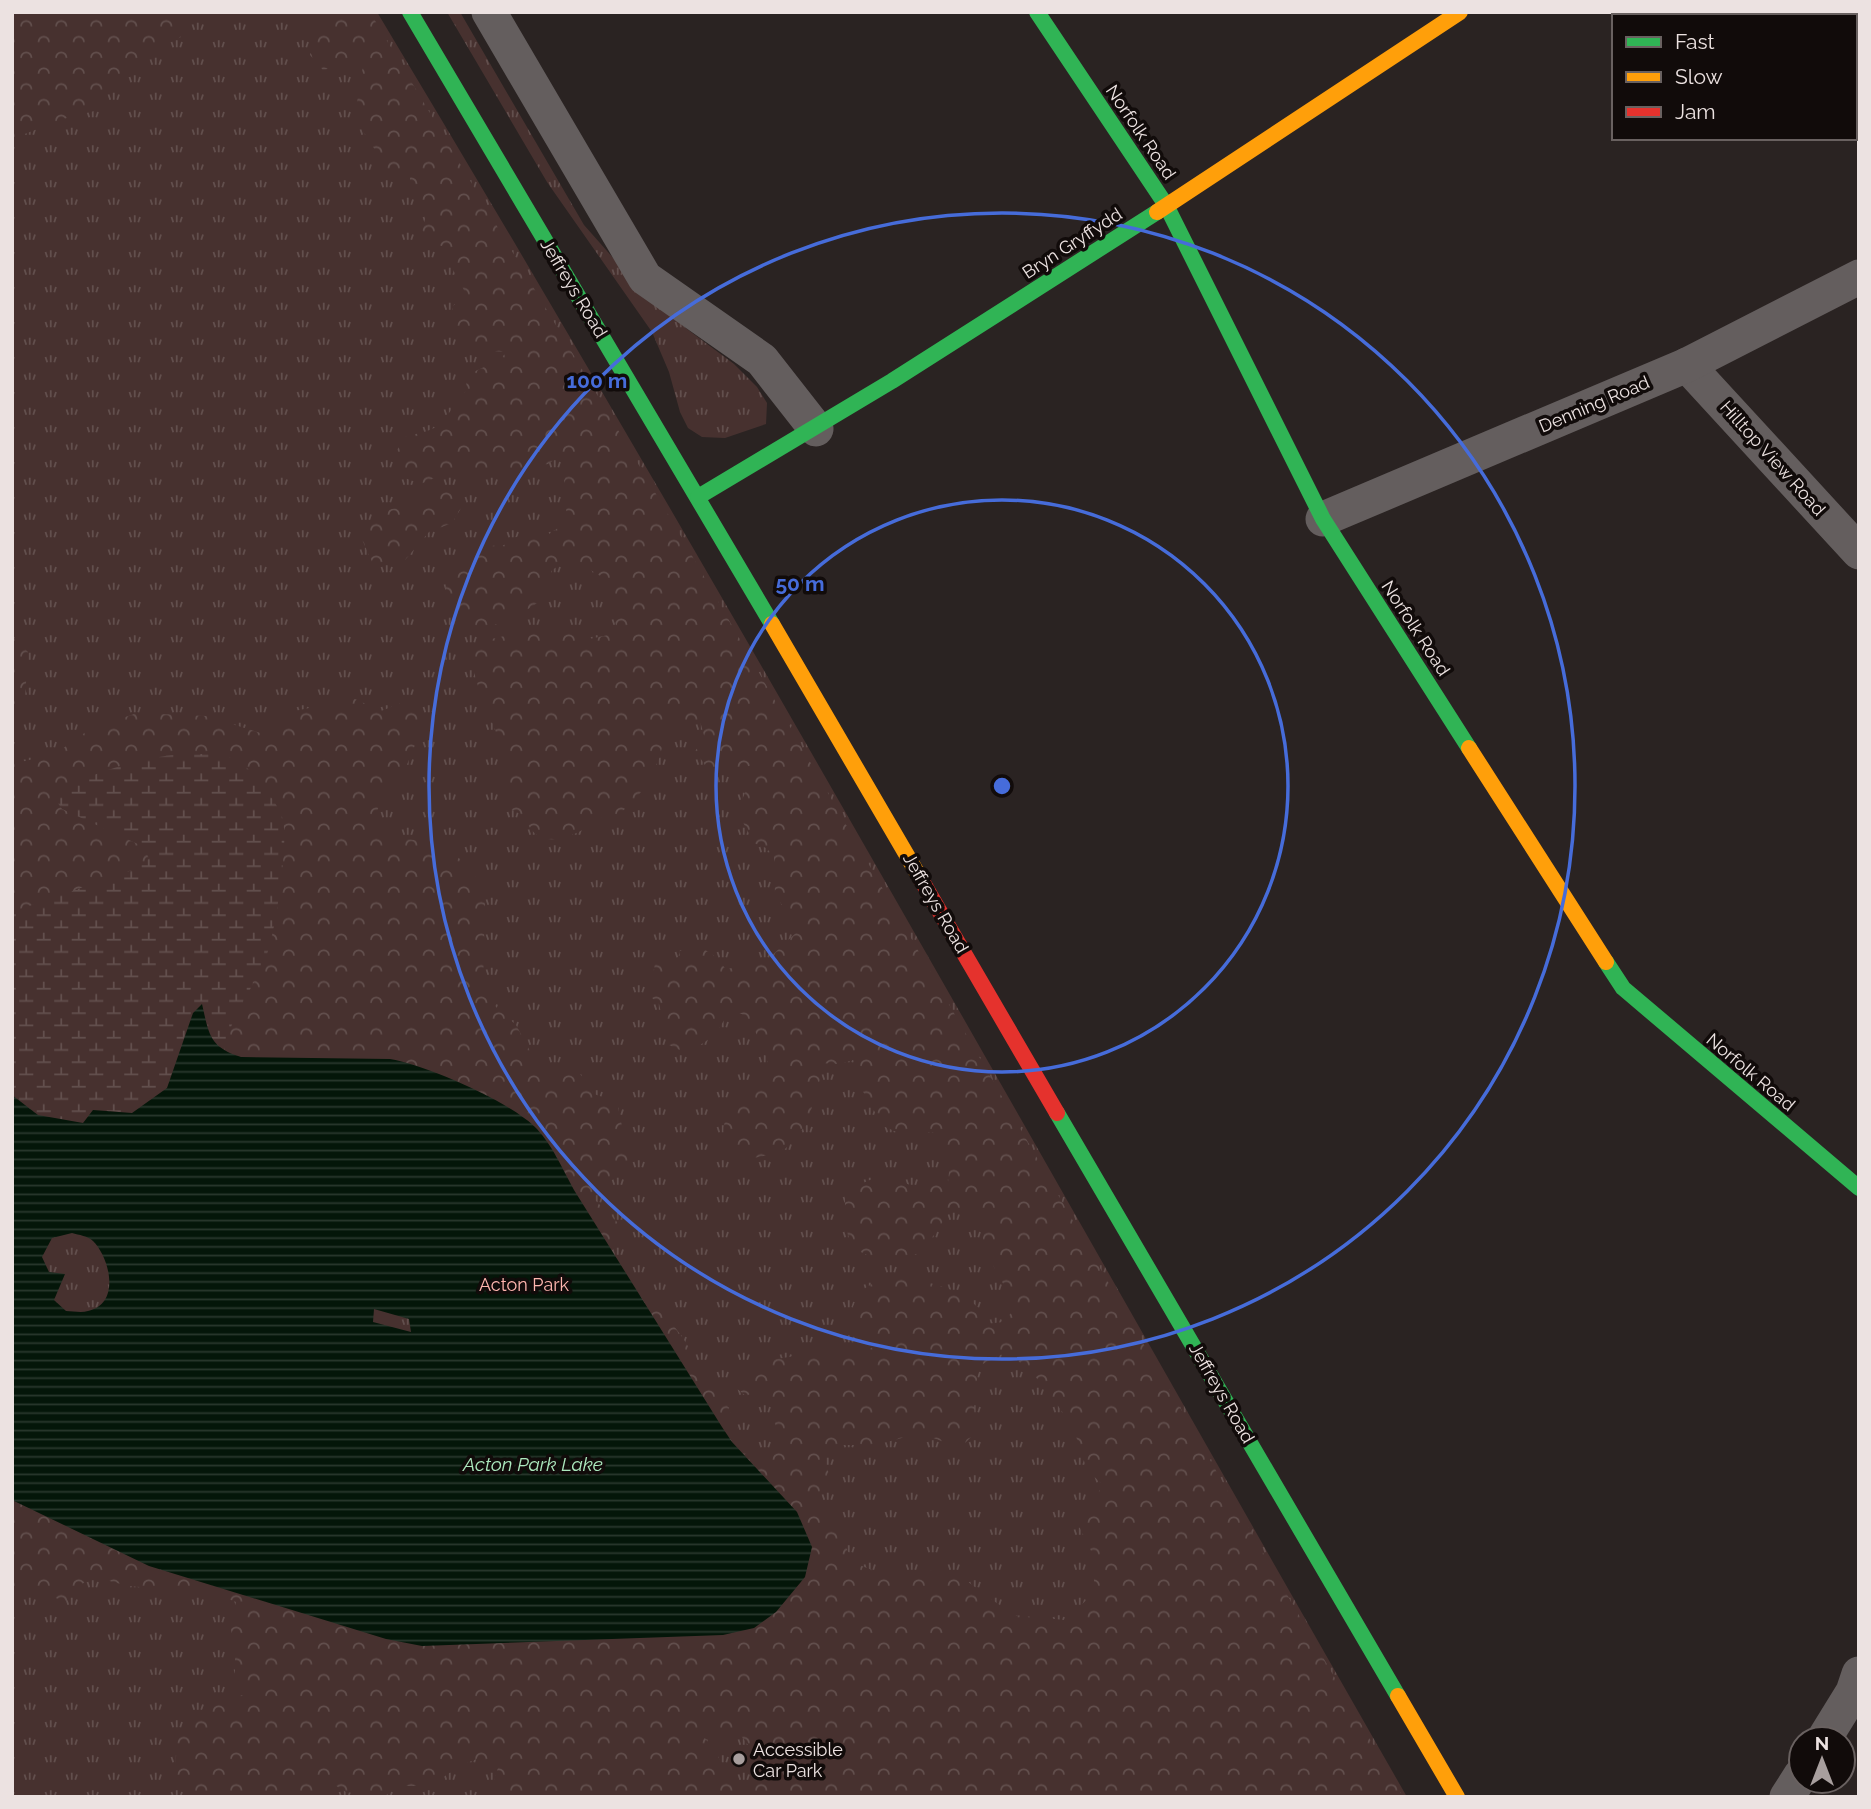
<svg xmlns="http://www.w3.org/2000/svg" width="1871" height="1809" viewBox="0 0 1871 1809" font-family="Raleway,sans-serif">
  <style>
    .grass { fill: url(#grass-tufts) }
    .forest { fill: url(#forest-crowns); fill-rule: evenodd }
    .wetland { fill: url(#wetland-marsh) }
    .water { fill: url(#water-rules); fill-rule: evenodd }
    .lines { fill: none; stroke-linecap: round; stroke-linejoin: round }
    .street { stroke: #645e5e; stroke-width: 35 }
    .fast { stroke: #30b455; stroke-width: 16 }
    .slow { stroke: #ff9f0a; stroke-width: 16 }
    .jam { stroke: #e5322d; stroke-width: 16 }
    .ring { fill: none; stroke: #466cda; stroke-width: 3.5 }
    .poi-dot { fill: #a89f9e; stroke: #110b0a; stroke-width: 2.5 }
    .labels { text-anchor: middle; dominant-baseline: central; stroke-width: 7; stroke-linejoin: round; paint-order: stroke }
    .street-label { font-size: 18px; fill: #ece2e1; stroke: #110b0a }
    .park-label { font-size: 18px; fill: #ffb6af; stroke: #110b0a }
    .poi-label { font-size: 18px; fill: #ece2e1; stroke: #110b0a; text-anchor: start }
    .water-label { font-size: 19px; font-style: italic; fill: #ace9be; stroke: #110b0a }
    .centre { fill: #466cda; stroke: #110b0a; stroke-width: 3.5 }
    .ring-label { font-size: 21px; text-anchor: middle; font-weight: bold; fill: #466cda; stroke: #110b0a; stroke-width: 7; stroke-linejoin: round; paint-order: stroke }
  </style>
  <defs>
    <pattern id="grass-tufts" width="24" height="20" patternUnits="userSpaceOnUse" patternTransform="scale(1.75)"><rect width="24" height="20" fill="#47312f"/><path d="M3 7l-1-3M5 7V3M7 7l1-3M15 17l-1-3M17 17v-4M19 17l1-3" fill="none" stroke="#624f4d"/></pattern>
    <pattern id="forest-crowns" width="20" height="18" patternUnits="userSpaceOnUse" patternTransform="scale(1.75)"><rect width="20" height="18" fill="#47312f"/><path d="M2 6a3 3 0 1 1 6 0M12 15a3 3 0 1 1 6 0" fill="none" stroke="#624f4d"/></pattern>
    <pattern id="wetland-marsh" width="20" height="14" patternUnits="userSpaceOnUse" patternTransform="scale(1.75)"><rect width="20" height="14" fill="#47312f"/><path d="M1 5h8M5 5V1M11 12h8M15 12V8" fill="none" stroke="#624f4d"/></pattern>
    <pattern id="water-rules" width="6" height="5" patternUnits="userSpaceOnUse" patternTransform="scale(1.75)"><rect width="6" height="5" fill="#041609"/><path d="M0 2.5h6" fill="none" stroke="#29382d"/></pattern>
  </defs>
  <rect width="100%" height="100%" fill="#2a2322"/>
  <!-- grass -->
  <g class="grass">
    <path d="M12,12H377C731,601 1066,1201 1407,1797H12Z"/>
    <polygon points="447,12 460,12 584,225 638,286 687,329 734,364 757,387 767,403 766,424 725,438 702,437 688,428 680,412 669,372 652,332 547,182"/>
  </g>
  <!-- forest -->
  <g class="forest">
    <polygon points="12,12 179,12 181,37 151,50 132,69 106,89 106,108 63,119 12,139"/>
    <path d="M308,12H370L675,526L1403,1797H742L766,1769L742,1737L698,1727C712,1751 730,1767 736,1797H507L494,1779L498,1768L479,1758L457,1767L441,1779L421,1786H397L384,1797L346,1792L330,1782L310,1797H193L175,1774L177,1740L194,1714L217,1702L250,1693L235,1676V1646L230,1626L236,1602L214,1593L128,1586L95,1577L78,1586L67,1601L12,1587V1487L750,1461C761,1455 773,1456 785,1449L774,1421L766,1386L746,1396L735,1387C743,1375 750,1366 764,1361L832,1350H868L876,1345L853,1307C855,1303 857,1296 860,1293C884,1265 959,1284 979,1309C982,1313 984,1320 985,1324L1003,1322L1012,1312L1006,1289L982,1245L985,1224C976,1214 966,1207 952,1208C945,1218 928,1246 920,1252C913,1257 897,1259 888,1259C844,1256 845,1232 845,1194C872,1175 887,1172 917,1189L948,1182L951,1152L933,1132L899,1133L883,1126L858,1083L860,1069L853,1060L840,1064L817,1063L821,1076L807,1124L785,1149L769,1155L748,1159L733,1157C719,1133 722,1127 732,1103L752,1096L753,1083L770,1071C766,1051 756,1028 742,1014L728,1013C715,1038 708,1042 684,1052L669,1045L659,1004L651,997L655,962L676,965L680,951L695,944L712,954L726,969L764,963L798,931L775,894L774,856L766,848L754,843L737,811L749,784L767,761L727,772L711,773L695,751L705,739L700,721L688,728L679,722L666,732L659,759L645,788L619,815L608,813C585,831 539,860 525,817L511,809C504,790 500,774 509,756L499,740L491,719L487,699L479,690L470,657L483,641L531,630L554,628L589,639L618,633L607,593L606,578C590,573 586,563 570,559L552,570L540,601L518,616L489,627L461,625L445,593L448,567L474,547L504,545L525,532L549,534L564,524L569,493L564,481L572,457L562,455L548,464L515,469L473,468L450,471L421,484L402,477L393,458L404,437C413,434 424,433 432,429C446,423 454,402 466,391L467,375L499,360L507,352L488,351L463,342L450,319L453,306L466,295C463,286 456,278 453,269C451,260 452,255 447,247L432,244L422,230L429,205L410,193V176L399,171L388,170L361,128L355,114L363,66H339L323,70L310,55L314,23ZM1006,1352L1030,1370L1051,1396L1073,1427L1087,1470L1103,1485L1078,1524L1094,1557V1593L1065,1620L1013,1615L960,1576L928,1570L880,1573L854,1563L836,1528L816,1500L830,1477L822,1453L844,1445H876L920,1433L960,1448L975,1433L974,1399L979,1366Z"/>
    <polygon points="453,490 463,505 452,523 429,532 405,560 374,566 360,535 383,511 410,505 427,492"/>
    <polygon points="12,636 28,652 25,699 12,713"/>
    <path d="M355,699L381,711L409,700L426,718L406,767L382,799L374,818L393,837L435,843L471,866L485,903L483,984L496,1007L516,1025L538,1066L554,1079L578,1071L594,1094L617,1102L623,1131L632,1150C621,1179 620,1177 592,1188L595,1200L622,1227V1242L612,1250H596L12,1095V764L55,754L90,729L137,713L206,716L264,734L289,712Z"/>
    <path d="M632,1283L646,1305L658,1306C669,1321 683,1335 691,1352C697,1364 696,1377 704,1388L718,1387C725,1398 728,1408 733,1419C738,1430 746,1439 751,1450L744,1455L732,1442L629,1302Z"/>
  </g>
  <!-- wetland -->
  <path class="wetland" d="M172,755C192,755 218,751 236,760C251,767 277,802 282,817C290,837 275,933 267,954C255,987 229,1017 224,1052L210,1036L202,1004L193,1013L167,1088L132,1113L93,1110L83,1123L38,1115L12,1095V912L138,868L149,858L142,846L62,809L55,799C75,775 141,759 172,755Z"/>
  <!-- water -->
  <path class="water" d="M202,1004C209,1034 209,1047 241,1057L390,1059C426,1065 512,1102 537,1129C553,1146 563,1170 574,1190L722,1427L732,1442L797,1512L812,1547L805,1577L776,1612L754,1628L723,1635L422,1646L386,1639L149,1566L12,1500V1095L38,1115L83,1123L93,1110L132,1113L167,1088L193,1013ZM72,1233C79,1235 88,1236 93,1241C110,1258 121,1304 88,1311C81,1313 73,1311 66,1311L54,1300L65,1274L49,1272L42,1257L52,1238ZM374,1309L409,1319L411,1332L373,1322Z"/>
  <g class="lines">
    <!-- street -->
    <g class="street">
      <polyline points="489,12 645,278 762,360 816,429"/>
      <polyline points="1687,365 1859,552"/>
      <polyline points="1323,519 1687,365 1859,277"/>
      <polyline points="1824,1739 1853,1692 1859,1674"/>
      <polyline points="1787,1797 1801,1775"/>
    </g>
    <!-- fast -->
    <g class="fast">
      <polyline points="410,12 772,624"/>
      <polyline points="1037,12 1166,205 1323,519 1469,748"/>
      <polyline points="698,497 892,381 1157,212"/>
      <polyline points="1606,962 1623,988 1859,1188"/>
      <polyline points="1057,1113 1398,1696"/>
    </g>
    <!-- slow -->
    <g class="slow">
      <polyline points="1157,212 1460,12"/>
      <polyline points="772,624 919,876"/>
      <polyline points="1469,748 1606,962"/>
      <polyline points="1398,1696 1457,1797"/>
    </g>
    <!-- jam -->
    <polyline class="jam" points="919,876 1057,1113"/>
  </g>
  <!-- distance rings -->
  <g class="ring">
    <circle cx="1002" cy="786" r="286"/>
    <circle cx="1002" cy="786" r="573"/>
  </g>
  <!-- markers -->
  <circle class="poi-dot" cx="739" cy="1759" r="7"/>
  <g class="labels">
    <!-- street labels -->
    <g class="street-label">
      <text transform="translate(1141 132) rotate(56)">Norfolk Road</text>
      <text transform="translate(1072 243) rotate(-33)">Bryn Gryffydd</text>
      <text transform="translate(574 288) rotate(59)">Jeffreys Road</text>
      <text transform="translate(1594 404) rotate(-23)">Denning Road</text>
      <text transform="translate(1773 458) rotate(48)">Hilltop View Road</text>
      <text transform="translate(1416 628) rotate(57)">Norfolk Road</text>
      <text transform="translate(936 903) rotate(60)">Jeffreys Road</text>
      <text transform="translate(1751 1072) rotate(40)">Norfolk Road</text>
      <text transform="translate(1222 1393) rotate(60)">Jeffreys Road</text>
    </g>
    <!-- park labels -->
    <g class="park-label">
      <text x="524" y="1284">Acton Park</text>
    </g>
    <!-- poi labels -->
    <g class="poi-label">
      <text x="753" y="1749">Accessible<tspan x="753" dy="21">Car Park</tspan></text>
    </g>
    <!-- water labels -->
    <g class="water-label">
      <text x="533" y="1464">Acton Park Lake</text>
    </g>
  </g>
  <circle cx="1002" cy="786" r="10" class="centre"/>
  <g class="ring-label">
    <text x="597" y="388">100 m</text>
    <text x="800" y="591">50 m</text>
  </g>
  <!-- border -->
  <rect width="1871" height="1809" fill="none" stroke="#ece2e1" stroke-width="28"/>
  <!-- legend -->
  <rect x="1612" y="14" width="245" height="126" fill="#110b0a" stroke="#696160" stroke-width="2"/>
  <rect x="1626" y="37" width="35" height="10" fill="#30b455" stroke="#696160" stroke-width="2"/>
  <text x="1675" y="49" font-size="21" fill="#ece2e1">Fast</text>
  <rect x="1626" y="72" width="35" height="10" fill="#ff9f0a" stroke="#696160" stroke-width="2"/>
  <text x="1675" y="84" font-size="21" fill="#ece2e1">Slow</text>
  <rect x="1626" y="107" width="35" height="10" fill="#e5322d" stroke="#696160" stroke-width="2"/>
  <text x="1675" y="119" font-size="21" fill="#ece2e1">Jam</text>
  <!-- north arrow -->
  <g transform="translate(1822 1760)"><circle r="33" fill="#110b0a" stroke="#696160" stroke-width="2"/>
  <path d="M0-5L12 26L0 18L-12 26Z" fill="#a89f9e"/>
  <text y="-10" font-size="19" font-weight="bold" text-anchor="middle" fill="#ece2e1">N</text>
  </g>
</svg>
